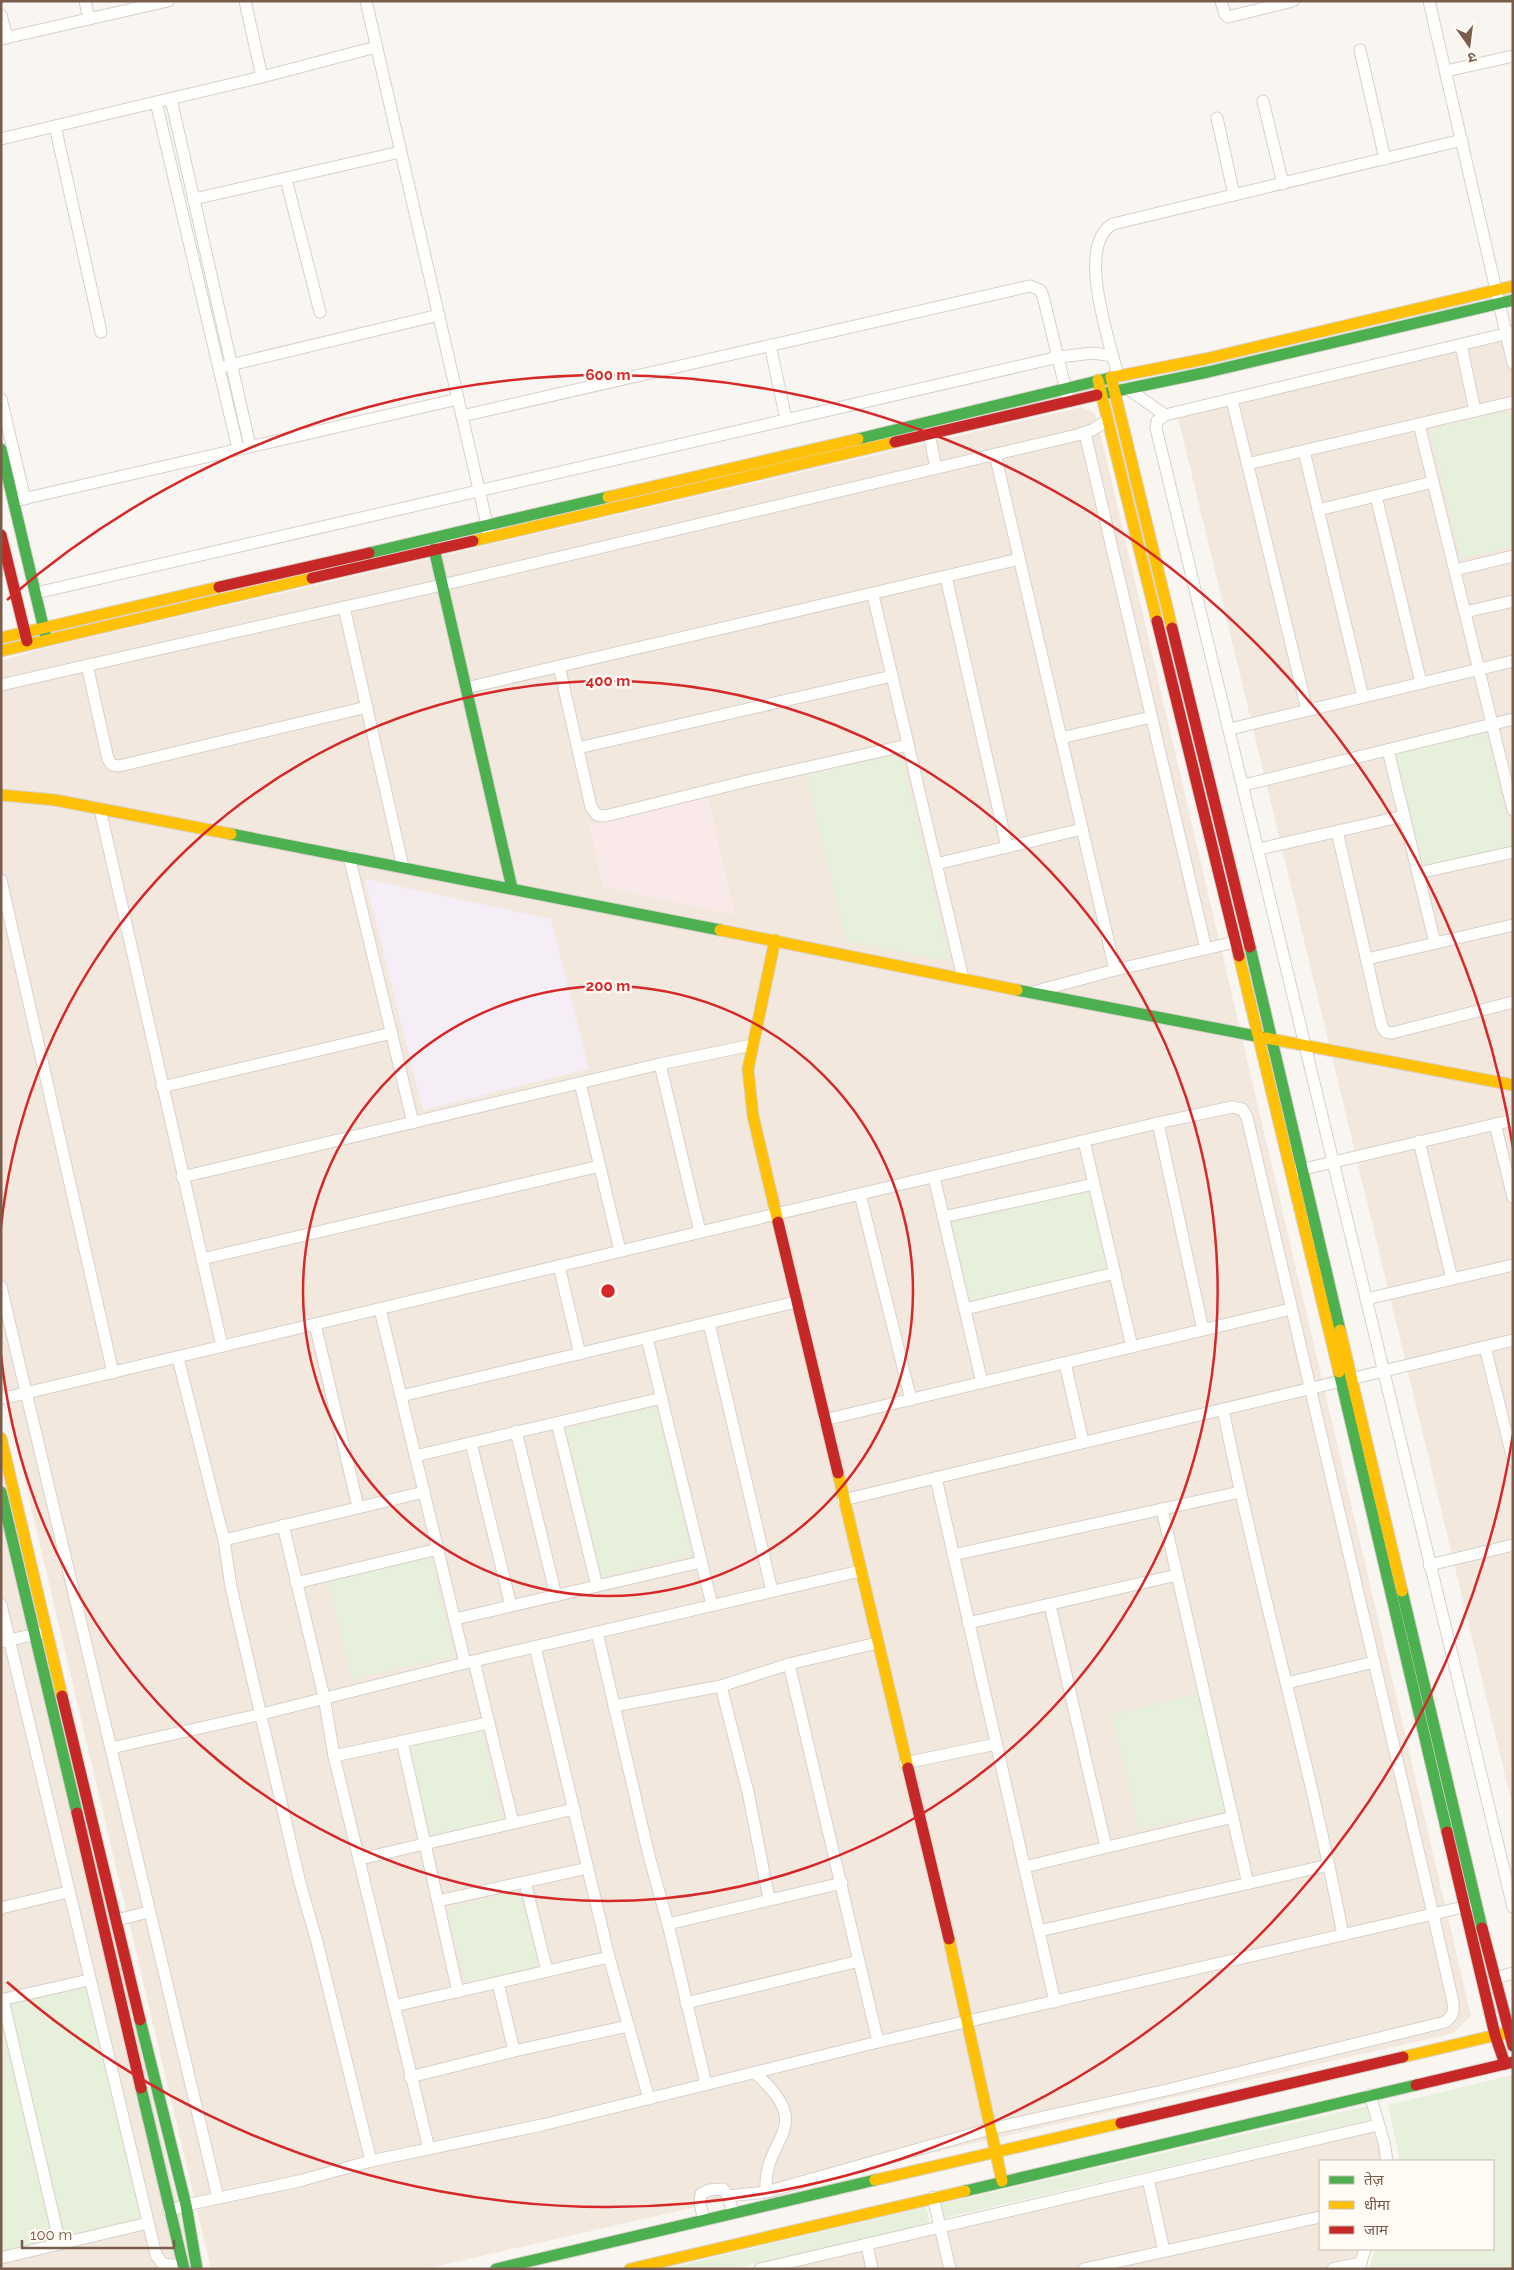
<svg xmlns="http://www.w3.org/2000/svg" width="1514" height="2270" viewBox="0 0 1514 2270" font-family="Raleway,'Noto Sans Devanagari',sans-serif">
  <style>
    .residential { fill: #f2e8de }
    .education { fill: #f6eef6 }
    .medical { fill: #fae9e9 }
    .green { fill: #e7f0db }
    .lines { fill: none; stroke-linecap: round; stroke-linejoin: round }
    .street-casing { stroke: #d7d1cb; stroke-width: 13 }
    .fast-casing { stroke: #d9d2cb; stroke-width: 13 }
    .slow-casing { stroke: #d9d2cb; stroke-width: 13 }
    .jam-casing { stroke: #d9d2cb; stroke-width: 13 }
    .street { stroke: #fefefd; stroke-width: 11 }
    .fast { stroke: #4caf50; stroke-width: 11 }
    .slow { stroke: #ffc107; stroke-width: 11 }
    .jam { stroke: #c62828; stroke-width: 11 }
    .ring { fill: none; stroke: #d62828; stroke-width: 2.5 }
    .centre { fill: #d62828; stroke: #fffaf3; stroke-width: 2.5 }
    .ring-label { font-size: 15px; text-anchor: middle; font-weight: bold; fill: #d62828; stroke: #fffaf3; stroke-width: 5; stroke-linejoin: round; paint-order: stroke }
  </style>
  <rect width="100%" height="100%" fill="#f9f5f0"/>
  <!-- residential -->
  <g class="residential">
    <polygon points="1513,332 1513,1808 1177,413"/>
    <polygon points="1082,407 1095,414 1101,436 1471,2016 1454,2033 425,2269 211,2269 1,1380 1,661 45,648"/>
    <polygon points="1,1462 189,2253 188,2269 1,2269"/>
    <polygon points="1375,2128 1382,2161 1320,2161 1320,2249 1360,2249 1354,2269 765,2269"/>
  </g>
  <!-- education -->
  <polygon class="education" points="365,879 551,919 589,1069 423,1110"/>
  <!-- medical -->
  <polygon class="medical" points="708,796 735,915 603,887 589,825"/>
  <!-- green -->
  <g class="green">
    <polygon points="1513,410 1513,546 1461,559 1430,430"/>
    <polygon points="1487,733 1513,845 1422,866 1396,754"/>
    <polygon points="901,754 950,962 846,941 806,775"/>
    <polygon points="1088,1191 1106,1269 970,1301 952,1223"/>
    <polygon points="656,1407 692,1555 602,1577 566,1429"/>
    <polygon points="431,1557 454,1656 351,1679 328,1581"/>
    <polygon points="1197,1694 1225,1810 1139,1830 1112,1715"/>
    <polygon points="482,1731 502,1821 430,1837 410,1747"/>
    <polygon points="520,1890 539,1965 466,1983 447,1909"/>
    <polygon points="89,1980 148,2223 1,2258 1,1999"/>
    <polygon points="1513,2075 1513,2269 1369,2269 1375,2249 1493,2249 1493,2161 1398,2161 1399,2156 1388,2105"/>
    <polygon points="1367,2106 1370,2120 944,2218 941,2204"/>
    <polygon points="926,2207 930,2223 731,2269 665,2269"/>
  </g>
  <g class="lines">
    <defs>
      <g id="street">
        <polyline points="85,1 89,19"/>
        <polyline points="245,1 262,77"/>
        <polyline points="366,1 489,533"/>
        <polyline points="1221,1 1225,14 1228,17 1293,1"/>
        <polyline points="1429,1 1513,363"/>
        <polyline points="1,15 7,38"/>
        <polyline points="1,39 168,1"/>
        <polyline points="1360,50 1385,159"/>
        <polyline points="1446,71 1513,56"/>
        <polyline points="171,99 250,446"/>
        <polyline points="1263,101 1283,184"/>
        <polyline points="156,102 238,449"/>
        <polyline points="1217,118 1234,195"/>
        <polyline points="55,126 101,332"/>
        <polyline points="1,139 262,77 376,47"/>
        <polyline points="286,179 320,312"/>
        <polyline points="194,199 400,152"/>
        <polyline points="1513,332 1165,415 1157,421 1156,428 1513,1907"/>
        <polyline points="770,345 786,419"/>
        <polyline points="1461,345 1475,411"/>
        <polyline points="226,366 439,315"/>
        <path d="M1118,376C1110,342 1075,245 1113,224L1462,140"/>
        <polyline points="1127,388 1165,415"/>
        <polyline points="1,399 25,499"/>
        <polyline points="1232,400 1307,710"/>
        <polyline points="462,416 1030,286 1040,290 1043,296 1067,395"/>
        <polyline points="1419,424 1513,810"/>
        <polyline points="1085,433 1206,949"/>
        <polyline points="929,434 936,468"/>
        <polyline points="1304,451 1363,697"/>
        <polyline points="995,454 1115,970"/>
        <polyline points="1247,464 1513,402"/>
        <polyline points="1376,496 1421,683"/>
        <polyline points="14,501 458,399"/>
        <polyline points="1318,510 1433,482"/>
        <polyline points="1455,570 1513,556"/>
        <polyline points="946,577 1007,847"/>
        <polyline points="36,593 1059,357 1093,353 1113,356"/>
        <polyline points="873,595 963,978"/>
        <polyline points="344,607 403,867"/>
        <polyline points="1465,612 1513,601"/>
        <polyline points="87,665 108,759 112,765 119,766 367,707"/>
        <polyline points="559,666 591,807 597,815 605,816 751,780 908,745"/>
        <polyline points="1,685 442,585 1077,435 1092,430 1108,420"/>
        <polyline points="466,688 1019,559"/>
        <polyline points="1230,729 1513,661"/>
        <polyline points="1061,738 1151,717"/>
        <polyline points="578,748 892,676"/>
        <polyline points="1388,750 1435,943"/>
        <polyline points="1244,785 1513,719"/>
        <polyline points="100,809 222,1346"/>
        <polyline points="1337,831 1382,1027 1386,1032 1392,1033 1513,1002"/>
        <polyline points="1259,849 1404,816"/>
        <polyline points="349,856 413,1123"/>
        <polyline points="936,864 1082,829"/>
        <polyline points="1418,873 1513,852"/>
        <polyline points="1,880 113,1373"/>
        <polyline points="1367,959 1513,925"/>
        <polyline points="1033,992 1115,970 1235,942"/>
        <polyline points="660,1064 700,1232"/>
        <polyline points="580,1083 620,1251"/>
        <polyline points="162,1087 392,1033"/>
        <polyline points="1158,1123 1203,1330"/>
        <polyline points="1495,1124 1513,1197"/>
        <polyline points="1084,1141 1132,1347"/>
        <polyline points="1419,1141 1452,1279"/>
        <polyline points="1295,1171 1513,1120"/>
        <polyline points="182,1177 660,1064 752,1045"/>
        <polyline points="934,1177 982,1383"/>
        <polyline points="860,1194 911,1400"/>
        <polyline points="943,1217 1094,1184"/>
        <polyline points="202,1259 600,1166"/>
        <polyline points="559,1266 580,1354"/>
        <polyline points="1,1287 218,2198"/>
        <polyline points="1366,1299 1513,1265"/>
        <polyline points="380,1309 465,1663"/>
        <polyline points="965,1309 1115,1273"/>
        <polyline points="709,1323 772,1591"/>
        <polyline points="315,1324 358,1507"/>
        <polyline points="647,1338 712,1605"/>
        <polyline points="1485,1347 1513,1460"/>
        <polyline points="178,1358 224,1540 231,1587 300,1883 317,1942 371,2161"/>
        <polyline points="1065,1363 1083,1442"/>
        <polyline points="401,1396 796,1302"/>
        <path d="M1,1399L1158,1123L1232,1107L1242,1109L1247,1117L1433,1914L1453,2002C1454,2012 1453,2016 1445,2022L1171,2089L990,2129L766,2192L728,2196"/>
        <path d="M1223,1409C1258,1585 1309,1758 1343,1935"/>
        <polyline points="824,1420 1291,1309"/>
        <polyline points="557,1423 597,1586"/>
        <polyline points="516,1431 556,1596"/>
        <polyline points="471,1443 511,1606"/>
        <polyline points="415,1456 662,1398"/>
        <polyline points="936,1478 1055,2002"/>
        <polyline points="843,1500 1513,1340"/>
        <polyline points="1162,1509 1248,1884"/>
        <polyline points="283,1525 324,1697 334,1756 429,2149"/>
        <polyline points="224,1540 424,1492"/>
        <polyline points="953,1555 1240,1492"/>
        <polyline points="1429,1565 1513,1545"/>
        <polyline points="296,1583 438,1549"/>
        <polyline points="1,1605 156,2255 163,2264 183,2266"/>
        <polyline points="1050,1605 1106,1847"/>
        <polyline points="455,1619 701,1562"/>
        <polyline points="968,1623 1177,1575"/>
        <polyline points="597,1632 649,1856 668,1924 706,2084"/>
        <polyline points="1,1642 41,1633"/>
        <polyline points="535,1647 609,1957 649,2099"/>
        <polyline points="474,1661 513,1823"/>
        <polyline points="789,1664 878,2042"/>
        <polyline points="1287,1683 1374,1662"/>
        <polyline points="721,1686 748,1792 769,1899"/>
        <polyline points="614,1706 721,1686 789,1664 877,1643"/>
        <polyline points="402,1741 458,1992"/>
        <polyline points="111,1748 262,1714 465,1663 860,1571"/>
        <polyline points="334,1756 488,1723"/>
        <polyline points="905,1763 996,1744"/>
        <polyline points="360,1859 574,1809"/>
        <polyline points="1024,1867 1233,1817"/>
        <polyline points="525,1882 547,1971"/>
        <polyline points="438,1901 588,1868"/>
        <polyline points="1,1908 68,1892"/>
        <polyline points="116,1920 149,1912"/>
        <polyline points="668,1924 842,1883"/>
        <polyline points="1039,1931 1329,1865"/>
        <polyline points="1495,1978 1513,1973"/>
        <polyline points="498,1983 514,2051"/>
        <polyline points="1,2000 89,1980"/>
        <polyline points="3,2000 60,2244"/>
        <polyline points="686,2003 859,1961"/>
        <polyline points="394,2006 609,1957"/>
        <path d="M755,2073C819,2130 762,2135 766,2192"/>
        <polyline points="410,2077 514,2051 628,2026"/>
        <polyline points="1370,2095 1384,2142 1387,2161"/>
        <polyline points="1148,2179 1164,2251"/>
        <polyline points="933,2197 950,2269"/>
        <polyline points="169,2211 186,2205 299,2181 371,2161 542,2125 878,2042 1472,1905"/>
        <polyline points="704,2220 700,2204 701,2194 709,2190 723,2189 728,2196 733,2213"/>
        <polyline points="867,2245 872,2269"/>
        <polyline points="1,2258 148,2223"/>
        <polyline points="1359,2268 1365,2249"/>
        <polyline points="760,2269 1378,2125"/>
        <polyline points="1084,2269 1320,2217"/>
        <polyline points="1333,2269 1361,2263"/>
      </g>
      <g id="fast">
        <polyline points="1097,395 1208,372 1513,300"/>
        <polyline points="858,439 1114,377"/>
        <polyline points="1,449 46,638"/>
        <polyline points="434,549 512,888"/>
        <polyline points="369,553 608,497"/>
        <polyline points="231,834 720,930"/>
        <polyline points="1250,947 1340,1330"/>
        <polyline points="1017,990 1266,1038"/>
        <polyline points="1339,1372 1447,1832"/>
        <polyline points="1,1492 77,1813"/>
        <polyline points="1402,1591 1482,1928"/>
        <polyline points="140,2020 186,2205 197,2269"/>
        <polyline points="141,2088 184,2269"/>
        <polyline points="965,2191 1416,2085"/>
        <polyline points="496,2269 875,2180"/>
      </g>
      <g id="slow">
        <polyline points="1111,377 1172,628"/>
        <polyline points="1114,377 1205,359 1513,286"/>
        <polyline points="1098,380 1157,621"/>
        <polyline points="608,497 858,439"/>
        <polyline points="473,541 895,442"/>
        <polyline points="1,638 219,587"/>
        <polyline points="1,651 312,578"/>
        <polyline points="1,795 55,800 231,834"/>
        <polyline points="720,930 1017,990"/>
        <polyline points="775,940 748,1069 753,1116 778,1222"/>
        <polyline points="1239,956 1339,1372"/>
        <polyline points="1266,1038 1513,1085"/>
        <polyline points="1340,1330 1402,1591"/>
        <polyline points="1,1438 62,1696"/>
        <polyline points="838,1473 908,1768"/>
        <polyline points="949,1939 1002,2181"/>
        <polyline points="1403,2057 1505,2033"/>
        <polyline points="875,2180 1121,2123"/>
        <polyline points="630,2269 965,2191"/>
      </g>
      <g id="jam">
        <polyline points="895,442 1097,395"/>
        <polyline points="1,535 27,641"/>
        <polyline points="312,578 473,541"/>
        <polyline points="219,587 369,553"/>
        <polyline points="1157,621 1239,956"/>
        <polyline points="1172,628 1250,947"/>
        <polyline points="778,1222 838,1473"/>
        <polyline points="62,1696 140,2020"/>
        <polyline points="908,1768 949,1939"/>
        <polyline points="77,1813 141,2088"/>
        <polyline points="1447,1832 1495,2035 1505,2064"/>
        <polyline points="1482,1928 1513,2046"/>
        <polyline points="1416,2085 1513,2062"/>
        <polyline points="1121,2123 1403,2057"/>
      </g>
    </defs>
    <!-- street casing -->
    <use href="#street" class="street-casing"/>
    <!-- fast casing -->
    <use href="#fast" class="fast-casing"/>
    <!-- slow casing -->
    <use href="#slow" class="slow-casing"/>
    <!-- jam casing -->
    <use href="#jam" class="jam-casing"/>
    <!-- street -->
    <use href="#street" class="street"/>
    <!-- fast -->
    <use href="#fast" class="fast"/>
    <!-- slow -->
    <use href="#slow" class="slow"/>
    <!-- jam -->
    <use href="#jam" class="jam"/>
  </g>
  <!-- distance rings -->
  <g class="ring">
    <circle cx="608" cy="1291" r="305"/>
    <path d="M1 1227A610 610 0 1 1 1 1355"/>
    <path d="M1513 1434A916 916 0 0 1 7 1982M7 600A916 916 0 0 1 1513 1148"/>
  </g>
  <circle cx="608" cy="1291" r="8" class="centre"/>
  <g class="ring-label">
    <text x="608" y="380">600 m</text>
    <text x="608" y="686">400 m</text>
    <text x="608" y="991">200 m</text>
  </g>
  <!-- border -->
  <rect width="1514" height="2270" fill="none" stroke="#7a5c4d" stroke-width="5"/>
  <!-- legend -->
  <rect x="1319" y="2160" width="175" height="90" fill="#fffaf3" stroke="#cabbb1"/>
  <rect x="1329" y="2176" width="25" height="8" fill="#4caf50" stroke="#cabbb1"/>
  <text x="1364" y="2185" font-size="15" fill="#7a5c4d">तेज़</text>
  <rect x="1329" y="2201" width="25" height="8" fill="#ffc107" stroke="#cabbb1"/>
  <text x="1364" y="2210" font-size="15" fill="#7a5c4d">धीमा</text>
  <rect x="1329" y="2226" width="25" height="8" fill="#c62828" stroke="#cabbb1"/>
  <text x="1364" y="2235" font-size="15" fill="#7a5c4d">जाम</text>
  <!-- north arrow -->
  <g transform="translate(1469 45) rotate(166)" stroke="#fffaf3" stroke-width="4" paint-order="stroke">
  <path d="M0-4L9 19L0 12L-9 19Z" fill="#7a5c4d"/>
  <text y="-8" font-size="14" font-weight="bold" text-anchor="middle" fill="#7a5c4d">उ</text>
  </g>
  <!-- scale -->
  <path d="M22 2240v8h152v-8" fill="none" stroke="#7a5c4d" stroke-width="2.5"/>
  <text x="30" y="2240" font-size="15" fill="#7a5c4d" stroke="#fffaf3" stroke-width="4" paint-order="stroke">100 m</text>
</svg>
